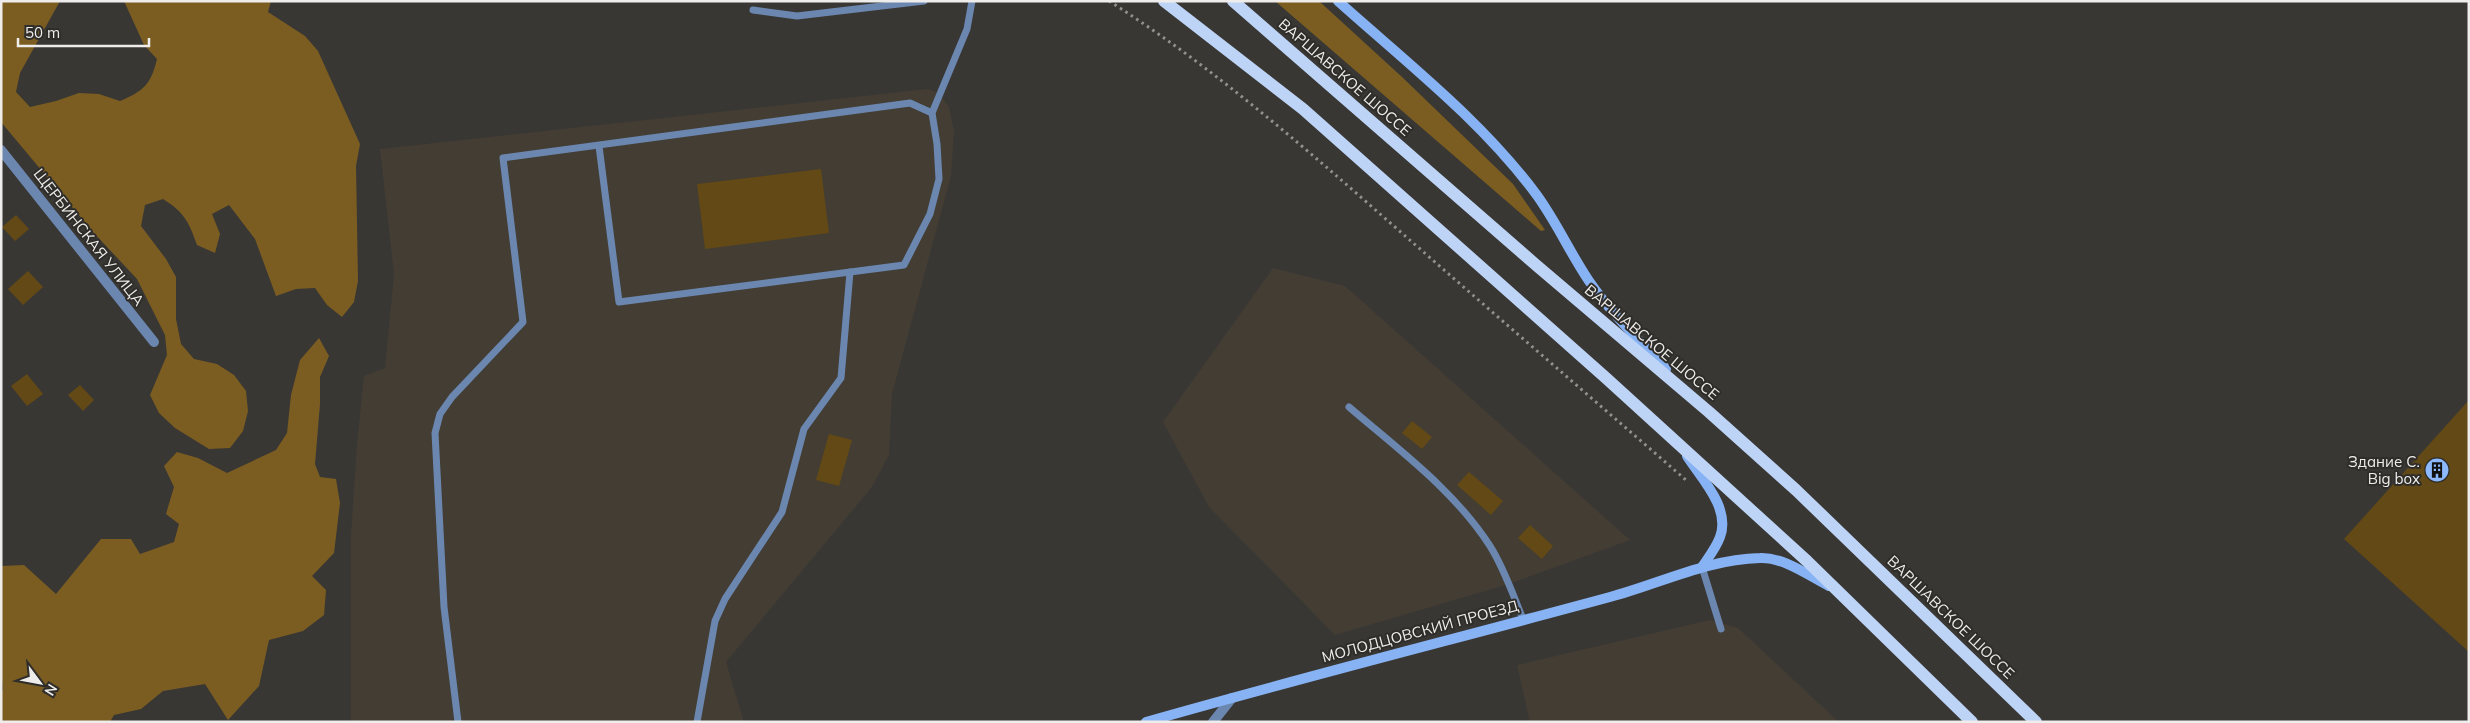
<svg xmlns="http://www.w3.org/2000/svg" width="2470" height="723" viewBox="0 0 2470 723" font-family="Mulish,sans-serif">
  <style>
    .built { fill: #433d34 }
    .green { fill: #7b5d21 }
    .building { fill: #634915 }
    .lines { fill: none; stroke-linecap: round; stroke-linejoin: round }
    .path { stroke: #93918e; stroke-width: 3; stroke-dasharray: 2.5 4; stroke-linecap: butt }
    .lane { stroke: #6b87b0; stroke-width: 7 }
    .street { stroke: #6b87b0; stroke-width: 10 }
    .secondary { stroke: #87b3f4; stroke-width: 10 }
    .primary { stroke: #bed4f6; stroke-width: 12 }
    .labels { text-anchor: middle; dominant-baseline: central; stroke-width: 4; stroke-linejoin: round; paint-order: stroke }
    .street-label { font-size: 15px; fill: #efedeb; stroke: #2f2d2a }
    .poi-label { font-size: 15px; fill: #efedeb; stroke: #2f2d2a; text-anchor: end }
  </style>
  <rect width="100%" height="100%" fill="#393734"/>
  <!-- built -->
  <g class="built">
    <polygon points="928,89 939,93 949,107 954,131 951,176 892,394 889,455 872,487 726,662 744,722 351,722 351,535 357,444 364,376 385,368 394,274 380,149"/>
    <polygon points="1273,268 1345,286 1630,540 1509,584 1335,635 1209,507 1163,422"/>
    <polygon points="1710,620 1738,628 1839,722 1530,722 1517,665"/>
  </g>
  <!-- green -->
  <g class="green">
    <path d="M1,1H60L20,73L16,92L30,107L56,101L79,93L99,94L120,101C144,91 151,84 157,59L144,45L124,1H271L268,12L305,36L318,51L360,144L356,166L358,281L354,302L342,317L327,305L315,288L296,289L276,296L255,239L229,205L212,214L220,234L215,253L197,245C189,222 184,212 163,199L145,205L141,226L166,259L176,277V319L181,344L194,359L217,364L234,375L246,391L248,411L243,431L230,448L209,449L175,428L159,413L150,395L167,355L165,335L137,279L93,232L1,122Z"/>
    <polygon points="1275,1 1319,1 1402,77 1513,184 1545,230 1541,231"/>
    <polygon points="319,338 329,356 320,377 320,404 315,464 320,477 336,479 340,503 334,553 312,576 326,590 324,615 303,631 269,640 259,686 228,720 205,684 163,691 141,709 114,715 110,722 1,722 1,690 3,690 1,664 1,566 24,565 56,594 101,539 131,539 140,554 174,542 179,524 166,514 174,487 164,466 177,452 198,458 227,473 276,450 287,433 291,395 300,360"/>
  </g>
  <!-- building -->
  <g class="building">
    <polygon points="821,169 829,233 705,249 697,184"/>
    <polygon points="16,215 29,229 15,241 2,227"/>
    <polygon points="28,271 43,287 23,305 8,289"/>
    <polygon points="27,374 43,394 27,406 11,386"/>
    <polygon points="80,385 94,400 83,411 68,395"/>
    <polygon points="2469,400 2469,652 2344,539"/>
    <polygon points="1412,421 1432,437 1422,449 1402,433"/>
    <polygon points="829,434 852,440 839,486 816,480"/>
    <polygon points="1469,472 1503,501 1491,515 1457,485"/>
    <polygon points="1530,525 1553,546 1542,559 1518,538"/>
  </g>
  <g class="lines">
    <!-- path -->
    <path class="path" d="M1109,1C1213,67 1304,147 1396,228C1492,312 1589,396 1686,480"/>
    <!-- lane -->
    <g class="lane">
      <polyline points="753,10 797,16 924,1"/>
      <polyline points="599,146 619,302 904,265 930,214 939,179 937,144 932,113 967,29 972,1"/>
      <path d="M1349,407C1399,450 1454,490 1490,546C1504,568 1513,595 1523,619"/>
      <polyline points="1702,567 1721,629"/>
      <polyline points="458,722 444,607 435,433 440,414 452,397 523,322 503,158 910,103 932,113"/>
      <polyline points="697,722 715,621 725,599 782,512 804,429 841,378 850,272"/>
    </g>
    <!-- street -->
    <g class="street">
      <polyline points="1,150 154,342"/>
      <polyline points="1213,722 1232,698"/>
    </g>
    <!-- secondary -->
    <g class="secondary">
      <path d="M1338,1C1406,62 1481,120 1536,194C1556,221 1570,253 1589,281C1611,313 1640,341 1666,369"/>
      <path d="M1687,456C1701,478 1731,508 1720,537C1716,548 1708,558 1702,567"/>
      <path d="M1146,722C1300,678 1455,639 1610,597C1659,584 1708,559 1760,558C1783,557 1808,575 1829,586"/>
    </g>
    <!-- primary -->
    <g class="primary">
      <polyline points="1164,1 1303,109 1606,378 1807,561 1972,722"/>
      <polyline points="1233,1 1536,265 1709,412 1796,490 2036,722"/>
    </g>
  </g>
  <!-- icons -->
  <defs>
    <symbol id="building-disc" viewBox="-11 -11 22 22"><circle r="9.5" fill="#8cb9fc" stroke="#2f2d2a"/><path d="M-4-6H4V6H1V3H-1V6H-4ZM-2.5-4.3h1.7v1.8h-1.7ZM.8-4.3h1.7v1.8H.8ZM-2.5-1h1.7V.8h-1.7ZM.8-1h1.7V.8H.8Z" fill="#111"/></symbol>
  </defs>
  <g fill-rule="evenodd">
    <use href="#building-disc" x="2423" y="456" width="28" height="28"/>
  </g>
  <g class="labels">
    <!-- street labels -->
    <g class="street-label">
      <text transform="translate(1345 77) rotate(41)">ВАРШАВСКОЕ ШОССЕ</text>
      <text transform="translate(89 237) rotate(52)">ЩЕРБИНСКАЯ УЛИЦА</text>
      <text transform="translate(1652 342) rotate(40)">ВАРШАВСКОЕ ШОССЕ</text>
      <text transform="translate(1951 617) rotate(44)">ВАРШАВСКОЕ ШОССЕ</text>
      <text transform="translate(1420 631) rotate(-15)">МОЛОДЦОВСКИЙ ПРОЕЗД</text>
    </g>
    <!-- poi labels -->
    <g class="poi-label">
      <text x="2420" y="461">Здание C.<tspan x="2420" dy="17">Big box</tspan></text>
    </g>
  </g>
  <!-- border -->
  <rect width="2470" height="723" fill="none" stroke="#efedeb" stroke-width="5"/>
  <!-- north arrow -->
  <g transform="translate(40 683) rotate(122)" stroke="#2f2d2a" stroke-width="4" paint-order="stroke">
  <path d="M0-4L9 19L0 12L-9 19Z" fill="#efedeb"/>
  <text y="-8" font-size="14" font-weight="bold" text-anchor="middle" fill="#efedeb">N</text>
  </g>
  <!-- scale -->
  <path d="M18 38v8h131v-8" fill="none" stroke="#efedeb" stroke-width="2.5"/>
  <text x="25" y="38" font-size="15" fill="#efedeb" stroke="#2f2d2a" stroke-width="4" paint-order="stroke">50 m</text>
</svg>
